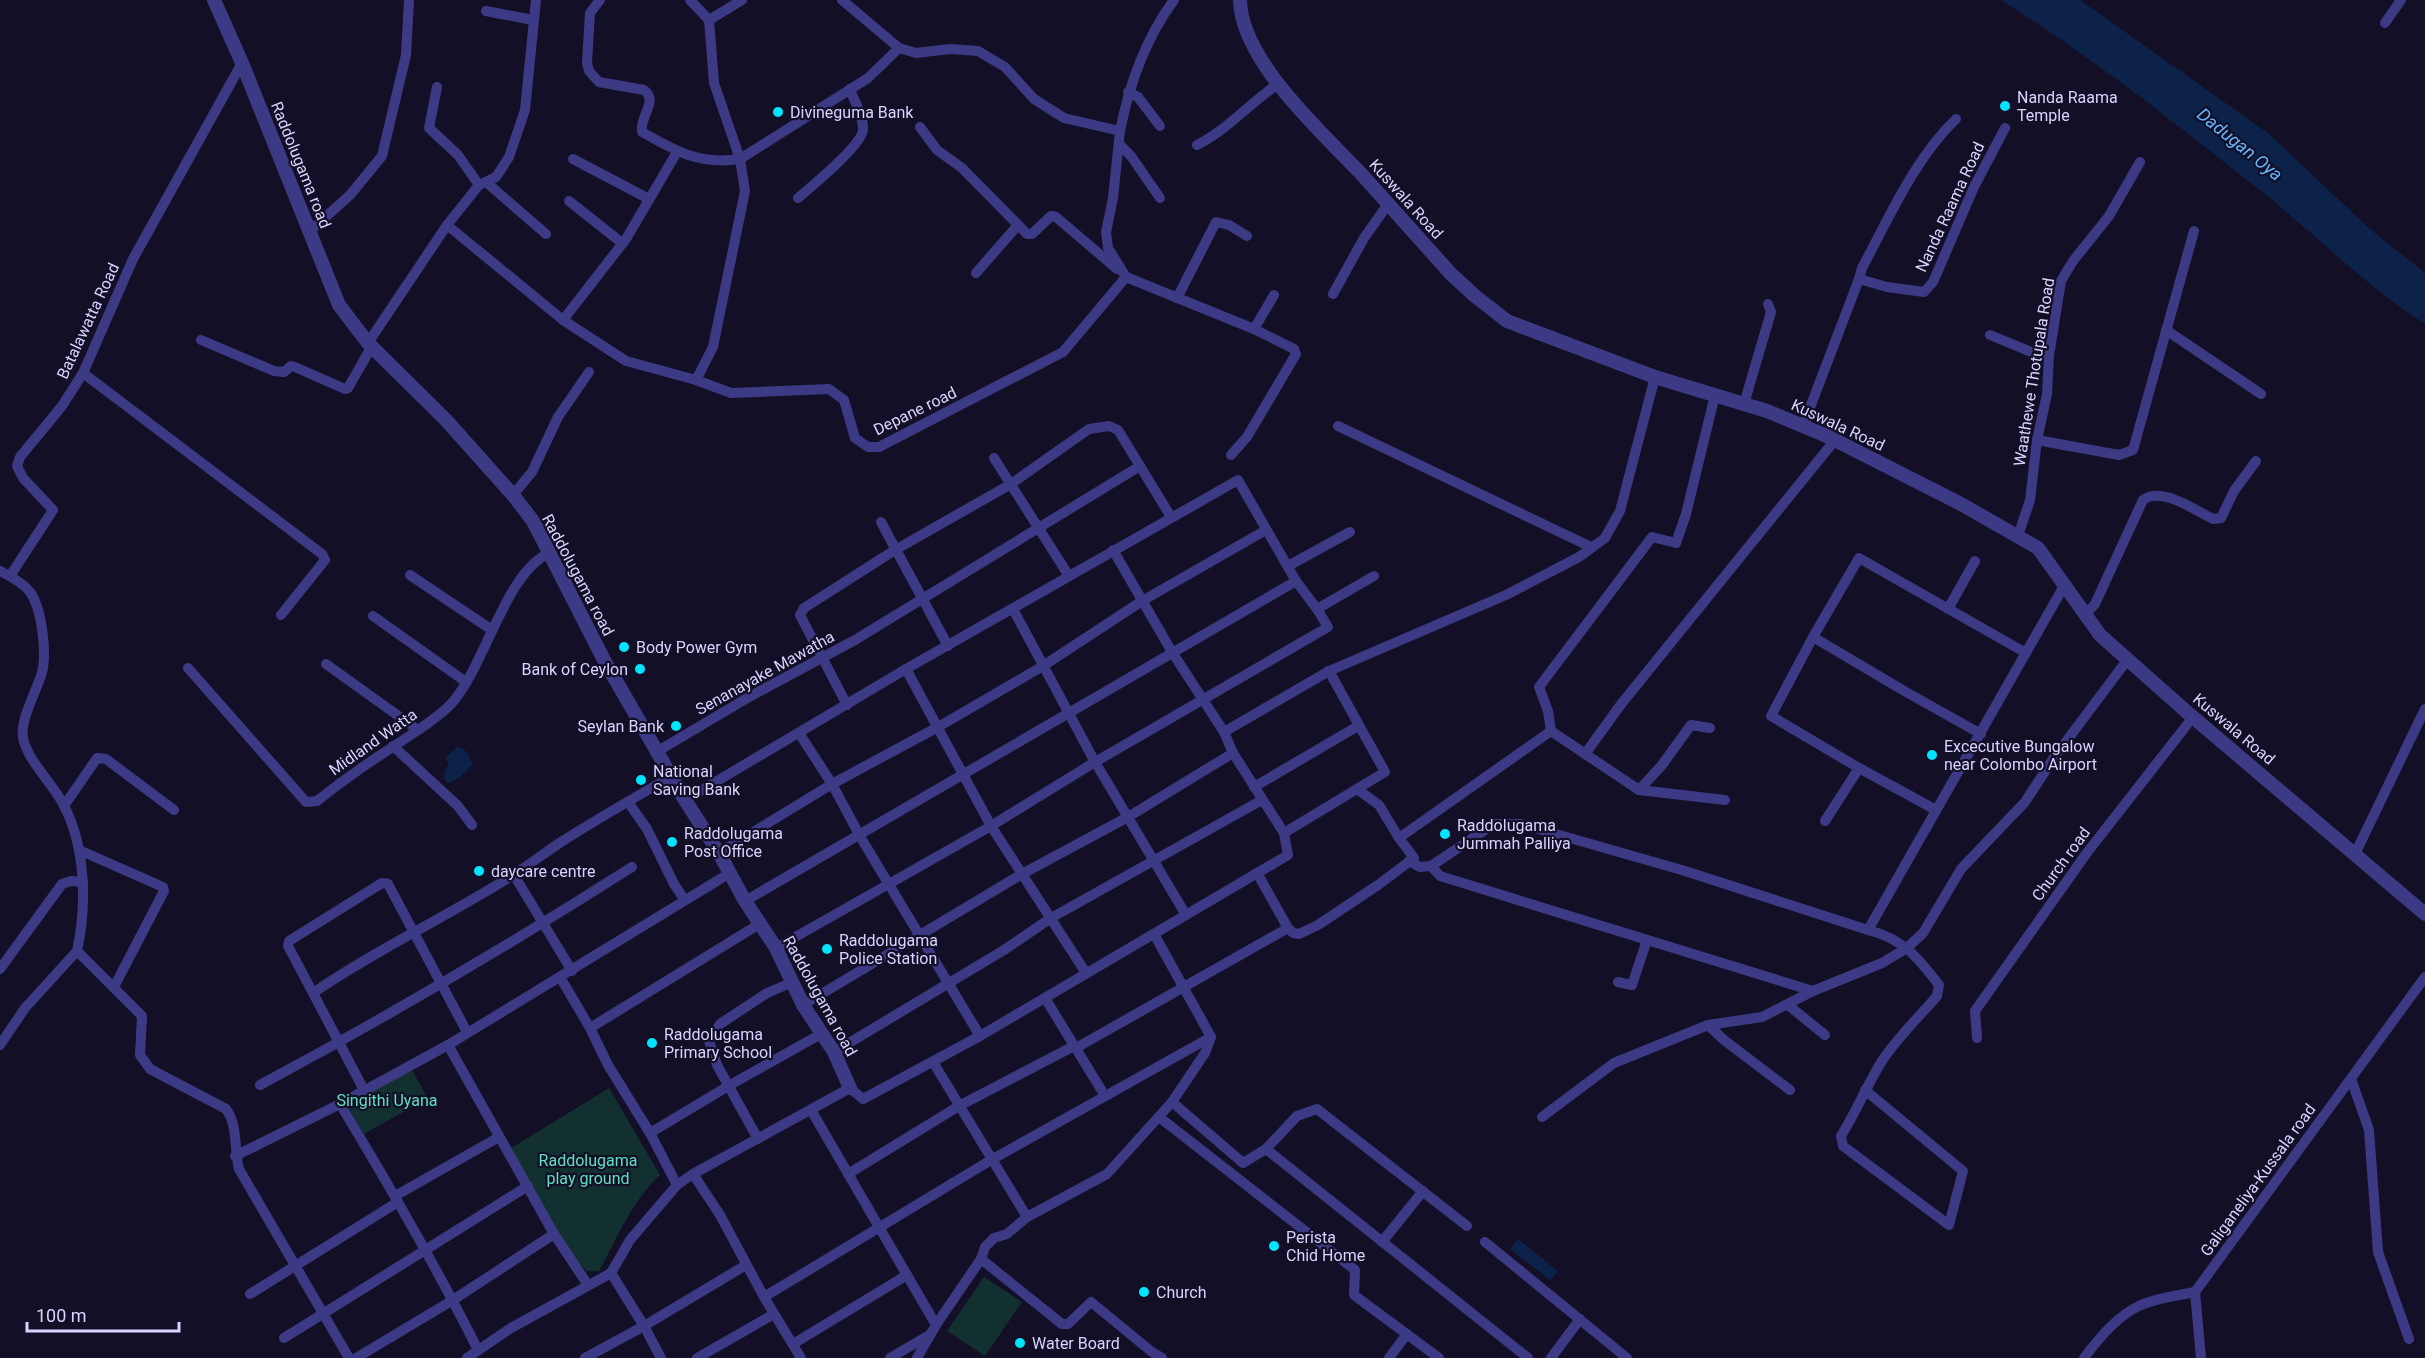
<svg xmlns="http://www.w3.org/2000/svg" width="2425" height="1358" viewBox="0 0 2425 1358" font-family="Roboto,sans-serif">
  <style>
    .green { fill: #12302f }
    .water { fill: #0c2248 }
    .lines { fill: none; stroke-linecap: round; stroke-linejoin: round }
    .minor { stroke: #3d3a85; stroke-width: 10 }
    .tertiary { stroke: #3d3a85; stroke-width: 14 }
    .poi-dot { fill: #00e5ff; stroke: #130f26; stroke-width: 2 }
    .labels { text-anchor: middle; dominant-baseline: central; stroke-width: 4.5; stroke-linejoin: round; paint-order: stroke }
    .poi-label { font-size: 16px; fill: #d9d4ff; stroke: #130f26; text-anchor: start }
    .street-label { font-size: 16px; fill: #d9d4ff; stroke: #130f26 }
    .park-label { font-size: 16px; fill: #5fe0c0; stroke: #130f26 }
    .water-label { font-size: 18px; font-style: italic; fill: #62b6ff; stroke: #130f26 }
  </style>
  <rect width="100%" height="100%" fill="#130f26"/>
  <!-- green -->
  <g class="green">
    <polygon points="410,1067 428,1098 364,1134 346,1103"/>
    <path d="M609,1088L660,1175C631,1202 618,1237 599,1271H586L571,1254L508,1150Z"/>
    <polygon points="984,1277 1022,1302 985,1356 947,1331"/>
  </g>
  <!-- water -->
  <g class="water">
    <path d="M2001,0H2080L2268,133L2371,230L2425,273V324C2367,287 2319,238 2266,195C2180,127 2094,58 2001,0Z"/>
    <path d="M457,747C466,748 470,757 473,764L460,777L449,783L445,780L444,773L449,764L445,758Z"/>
    <polygon points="1518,1239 1558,1271 1550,1280 1510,1249"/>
  </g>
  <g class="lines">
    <!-- minor -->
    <g class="minor">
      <path d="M600,0L590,13L587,63L589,71L599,82L644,90C659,101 639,117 642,132C677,152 700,165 740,159L868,78L899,48L916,53L950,49L978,51L1005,67L1034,99L1064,118L1120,131L1113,198L1106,232L1108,248L1126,277"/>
      <polyline points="690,0 709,20 714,83 740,159 745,191 713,347 696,380"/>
      <polyline points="842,0 899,48"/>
      <polyline points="486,11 533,20"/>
      <polyline points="709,20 742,0"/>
      <polyline points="2385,23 2401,0"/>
      <polyline points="437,87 429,128 458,155 479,185"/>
      <polyline points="1128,92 1138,97 1160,126"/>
      <polyline points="920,127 937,150 962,168 1027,234 1032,234 1051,216 1056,217 1117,269"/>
      <path d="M1120,131C1129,85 1146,38 1174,0"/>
      <polyline points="1119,144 1131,156 1160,198"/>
      <path d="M1197,145C1226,131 1251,102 1278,84"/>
      <polyline points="573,159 649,199"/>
      <polyline points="486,182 546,234"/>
      <path d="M798,198C812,186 861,146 863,130C864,117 854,101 850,89"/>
      <polyline points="569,201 622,243"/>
      <polyline points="447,225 563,320 626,361 696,380 731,393 829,389 844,400 855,438 868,447 879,447 1063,352 1126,277 1254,329 1294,349 1296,354 1247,437 1231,455"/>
      <polyline points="310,231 350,195 382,156 406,55 409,0"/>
      <polyline points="976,273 1018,225"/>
      <path d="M1859,279L1862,268C1889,218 1915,158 1956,119"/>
      <polyline points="1333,294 1364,238 1388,204"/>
      <polyline points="1177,298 1216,222 1229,225 1247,236"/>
      <polyline points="563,320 626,239 677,152"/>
      <polyline points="1254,329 1274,295"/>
      <polyline points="2166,330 2261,394"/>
      <polyline points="1990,335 2036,354 2049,356"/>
      <polyline points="201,340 274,371 284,372 291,366 295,367 345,389 348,388 372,346"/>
      <polyline points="368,343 447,225 479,185 496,177 509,157 525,110 536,0"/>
      <polyline points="83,373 322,554 325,560 281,615"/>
      <polyline points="1744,404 1771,312 1768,304"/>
      <polyline points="1338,426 1591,547"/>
      <polyline points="1803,426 1859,279 1887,287 1924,292 1933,282 1974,187 2005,128"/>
      <polyline points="2037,440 2119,455 2133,450 2194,231"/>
      <polyline points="994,458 1069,576"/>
      <polyline points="513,495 532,472 558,417 589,372"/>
      <polyline points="881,522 948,646"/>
      <polyline points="2018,536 2030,500 2037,440 2047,394 2049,356 2061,281 2073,261 2109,216 2140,162"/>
      <polyline points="1288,566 1350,532"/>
      <path d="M0,571C10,576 23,583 30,592C42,609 47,653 42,672C37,692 17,723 24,742C31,764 52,783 63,804C86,846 87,906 77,951"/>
      <polyline points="410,575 492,630"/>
      <polyline points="10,576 53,510 23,478 17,466 20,457 62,406 83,373 133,259 242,63"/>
      <polyline points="1013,609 1095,762 1186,915"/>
      <polyline points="1948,609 1975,561"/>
      <path d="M2085,615L2095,604L2143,500C2162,486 2194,510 2213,519L2221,518L2234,491L2256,461"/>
      <polyline points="373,616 466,682"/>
      <polyline points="1813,637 1771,716 1859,768 1936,810"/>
      <polyline points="326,664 418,730"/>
      <path d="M188,668L306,802L317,801C342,781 369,762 396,745C414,732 436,720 451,704C484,669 506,570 550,553"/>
      <polyline points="906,669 991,826 1086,973"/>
      <polyline points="847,705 800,615 804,608 895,550 1011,484 1089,429 1109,426 1118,430 1140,466"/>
      <polyline points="1551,731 1548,711 1539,687 1652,537 1676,543 1686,514 1715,395"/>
      <polyline points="1224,732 1329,671 1506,595 1579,557 1605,538 1620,511 1655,377"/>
      <polyline points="799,733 832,784 861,838 980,1036"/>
      <polyline points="1981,734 1906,692 1813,637 1859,558 2026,653"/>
      <polyline points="393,746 458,806 472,825"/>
      <polyline points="658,751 749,697 855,640 1140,466 1171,517"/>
      <polyline points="1585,754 1622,703 1835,440"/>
      <polyline points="1254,787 1358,726"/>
      <polyline points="1357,789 1379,805 1399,838"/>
      <polyline points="1639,790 1662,765 1691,725 1710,728"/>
      <polyline points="685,800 906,669 1238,480 1296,581 1317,609"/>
      <polyline points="628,802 647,829 674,884 684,899"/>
      <polyline points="64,806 97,758 106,759 174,810"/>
      <polyline points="1825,821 1859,768"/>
      <polyline points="1284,833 1385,772 1329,671"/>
      <polyline points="79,850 163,887 164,891 114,987"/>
      <polyline points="719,853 832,784 938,727 1043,666 1142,601 1266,530"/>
      <polyline points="2355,854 2425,709"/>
      <polyline points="1409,861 1420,867 1431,866 1494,824 1521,824 1685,871 1868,930 2064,586"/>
      <polyline points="1431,866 1440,876 1813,991"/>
      <polyline points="1257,873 1288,928 1293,933 1299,934 1318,925 1378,885 1414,858 1399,838 1551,731 1639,790 1725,800"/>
      <polyline points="514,875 572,971"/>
      <polyline points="745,901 1296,581"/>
      <polyline points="776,948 991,826 1095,762 1328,627 1317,609 1374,576"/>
      <path d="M77,951L142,1016L140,1055L150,1069L226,1109C238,1125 234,1149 239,1169L349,1358"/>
      <polyline points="0,969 62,884 71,881 83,882"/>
      <polyline points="560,977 590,1028 608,1065 650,1133 677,1185"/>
      <polyline points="1618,982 1632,985 1647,940"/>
      <polyline points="313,993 364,1090"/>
      <polyline points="1045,998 1105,1096"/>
      <polyline points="803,1005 1022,874 1128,817 1233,753 1224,732 1172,652 1113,550"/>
      <polyline points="1788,1005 1825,1035"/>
      <polyline points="1708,1025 1724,1040 1790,1090"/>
      <polyline points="590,1028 761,923"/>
      <path d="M467,1032L388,884L382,883L289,941L288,946L313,993C377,949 447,917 513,875C529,865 543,854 558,844C595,820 634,798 672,776"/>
      <polyline points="1977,1038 1975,1011 2086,854 2193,717"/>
      <polyline points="0,1045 25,1008 77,951"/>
      <polyline points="448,1045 554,1234 588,1285"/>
      <polyline points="1076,1048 1288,928"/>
      <polyline points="834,1052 1004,950 1051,918 1262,800"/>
      <polyline points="933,1062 1027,1217"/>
      <polyline points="2351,1079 2369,1130 2378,1252 2409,1339"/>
      <path d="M260,1085C387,1017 511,944 632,867"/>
      <path d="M1865,1090L1963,1171L1949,1225L1843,1146L1841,1136C1856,1112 1867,1085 1882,1061C1897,1038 1919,1017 1937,996L1939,985C1918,958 1904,939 1868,930"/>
      <polyline points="1172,1102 1243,1163 1266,1149 1528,1358"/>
      <path d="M340,1104C389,1185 436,1266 478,1350"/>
      <polyline points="811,1110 936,1325 917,1358"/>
      <polyline points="1159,1117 1355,1270 1354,1295 1439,1358"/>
      <polyline points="1542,1117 1614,1063 1708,1025 1762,1017 1813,991 1882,963 1907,948 1923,933 1961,869 2025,802 2053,759 2128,659"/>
      <polyline points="650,1133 730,1085 821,1034"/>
      <polyline points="758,1139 717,1065 709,1041 720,1024 767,993 793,982"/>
      <polyline points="1266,1149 1297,1116 1317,1109 1467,1226"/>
      <polyline points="235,1156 340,1104 448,1045 730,873"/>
      <polyline points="693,1174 720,1215 764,1297"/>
      <polyline points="848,1174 959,1106 1074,1046"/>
      <polyline points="395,1196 499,1137"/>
      <polyline points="1382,1242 1423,1191"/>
      <polyline points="1485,1242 1627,1358"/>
      <polyline points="981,1259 1062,1324 1068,1324 1091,1302 1152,1352 1162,1358"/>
      <polyline points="611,1273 644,1326 661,1358"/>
      <polyline points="2195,1292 2201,1358"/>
      <polyline points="250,1294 398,1202"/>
      <polyline points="936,1325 981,1259 985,1247 994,1238 1007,1234 1027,1217 1107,1174 1172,1102 1205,1053 1211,1037"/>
      <polyline points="284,1338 528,1186"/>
      <polyline points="793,1344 907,1275"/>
      <polyline points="356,1358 453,1300 554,1234"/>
      <polyline points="467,1358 511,1328 611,1273 630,1240 677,1185 693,1174 850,1088 863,1099 980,1036 1288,855 1284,833 1233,753"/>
      <polyline points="585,1358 644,1326 746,1265"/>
      <polyline points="697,1358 774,1314"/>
      <polyline points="801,1358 764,1297 991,1160 1211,1037 1154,934"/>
      <polyline points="890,1358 931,1334"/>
      <polyline points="1389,1358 1407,1334"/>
      <polyline points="1551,1358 1580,1319"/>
      <path d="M2084,1358C2098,1339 2117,1316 2139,1306C2155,1298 2177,1296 2195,1292L2425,977"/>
    </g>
    <!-- tertiary -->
    <g class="tertiary">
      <polyline points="214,0 242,63 339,305 368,343 446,420 513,495 533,521 604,660 685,800 719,853 745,901 776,948 803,1005 834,1052 850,1088"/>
      <path d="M1240,0C1241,62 1325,135 1365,178C1394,210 1422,242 1451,274L1475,296L1507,321L1655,377L1767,411L1827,436L1961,504L2038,548L2100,635L2188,713L2425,914"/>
    </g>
  </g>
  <!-- markers -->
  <g class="poi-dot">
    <circle cx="2005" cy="106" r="6"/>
    <circle cx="778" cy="112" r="6"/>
    <circle cx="624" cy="647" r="6"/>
    <circle cx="640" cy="669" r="6"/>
    <circle cx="676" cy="726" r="6"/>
    <circle cx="1932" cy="755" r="6"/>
    <circle cx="641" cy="780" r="6"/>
    <circle cx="1445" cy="834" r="6"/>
    <circle cx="672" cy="842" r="6"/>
    <circle cx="479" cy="871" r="6"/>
    <circle cx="827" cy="949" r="6"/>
    <circle cx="652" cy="1043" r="6"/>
    <circle cx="1274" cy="1246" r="6"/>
    <circle cx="1144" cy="1292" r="6"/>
    <circle cx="1020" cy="1343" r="6"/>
  </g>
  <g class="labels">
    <!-- poi labels -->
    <g class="poi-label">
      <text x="2017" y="97">Nanda Raama<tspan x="2017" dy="18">Temple</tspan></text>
      <text x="790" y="112">Divineguma Bank</text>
      <text x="636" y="647">Body Power Gym</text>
      <text x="628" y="669" text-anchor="end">Bank of Ceylon</text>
      <text x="664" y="726" text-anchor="end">Seylan Bank</text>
      <text x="1944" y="746">Excecutive Bungalow<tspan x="1944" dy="18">near Colombo Airport</tspan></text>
      <text x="653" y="771">National<tspan x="653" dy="18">Saving Bank</tspan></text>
      <text x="1457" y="825">Raddolugama<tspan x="1457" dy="18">Jummah Palliya</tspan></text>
      <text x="684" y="833">Raddolugama<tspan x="684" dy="18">Post Office</tspan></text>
      <text x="491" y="871">daycare centre</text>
      <text x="839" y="940">Raddolugama<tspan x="839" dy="18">Police Station</tspan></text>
      <text x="664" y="1034">Raddolugama<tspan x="664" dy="18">Primary School</tspan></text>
      <text x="1286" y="1237">Perista<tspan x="1286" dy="18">Chid Home</tspan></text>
      <text x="1156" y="1292">Church</text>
      <text x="1032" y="1343">Water Board</text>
    </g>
    <!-- street labels -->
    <g class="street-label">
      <text transform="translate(301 165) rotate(68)">Raddolugama road</text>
      <text transform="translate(1406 199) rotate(48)">Kuswala Road</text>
      <text transform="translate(1950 207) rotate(-65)">Nanda Raama Road</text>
      <text transform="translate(88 321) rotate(-65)">Batalawatta Road</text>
      <text transform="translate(2034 372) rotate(-81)">Waathewe Thotupala Road</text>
      <text transform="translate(915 411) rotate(-26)">Depane road</text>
      <text transform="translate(1838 425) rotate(25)">Kuswala Road</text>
      <text transform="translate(578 575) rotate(62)">Raddolugama road</text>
      <text transform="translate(765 673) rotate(-29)">Senanayake Mawatha</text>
      <text transform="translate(2234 729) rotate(40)">Kuswala Road</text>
      <text transform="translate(373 742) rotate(-35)">Midland Watta</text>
      <text transform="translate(2061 864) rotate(-54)">Church road</text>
      <text transform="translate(820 996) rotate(61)">Raddolugama road</text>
      <text transform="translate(2258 1180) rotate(-54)">Galiganeliya-Kussala road</text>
    </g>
    <!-- park labels -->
    <g class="park-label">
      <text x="387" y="1100">Singithi Uyana</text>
      <text x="588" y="1160">Raddolugama<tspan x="588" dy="18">play ground</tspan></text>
    </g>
    <!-- water labels -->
    <g class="water-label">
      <text transform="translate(2240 144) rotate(39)">Dadugan Oya</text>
    </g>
  </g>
  <!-- scale -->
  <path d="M27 1322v9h152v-9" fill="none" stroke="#d9d4ff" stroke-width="3"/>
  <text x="36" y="1322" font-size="18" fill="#d9d4ff" stroke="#130f26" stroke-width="4.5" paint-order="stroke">100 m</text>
</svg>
